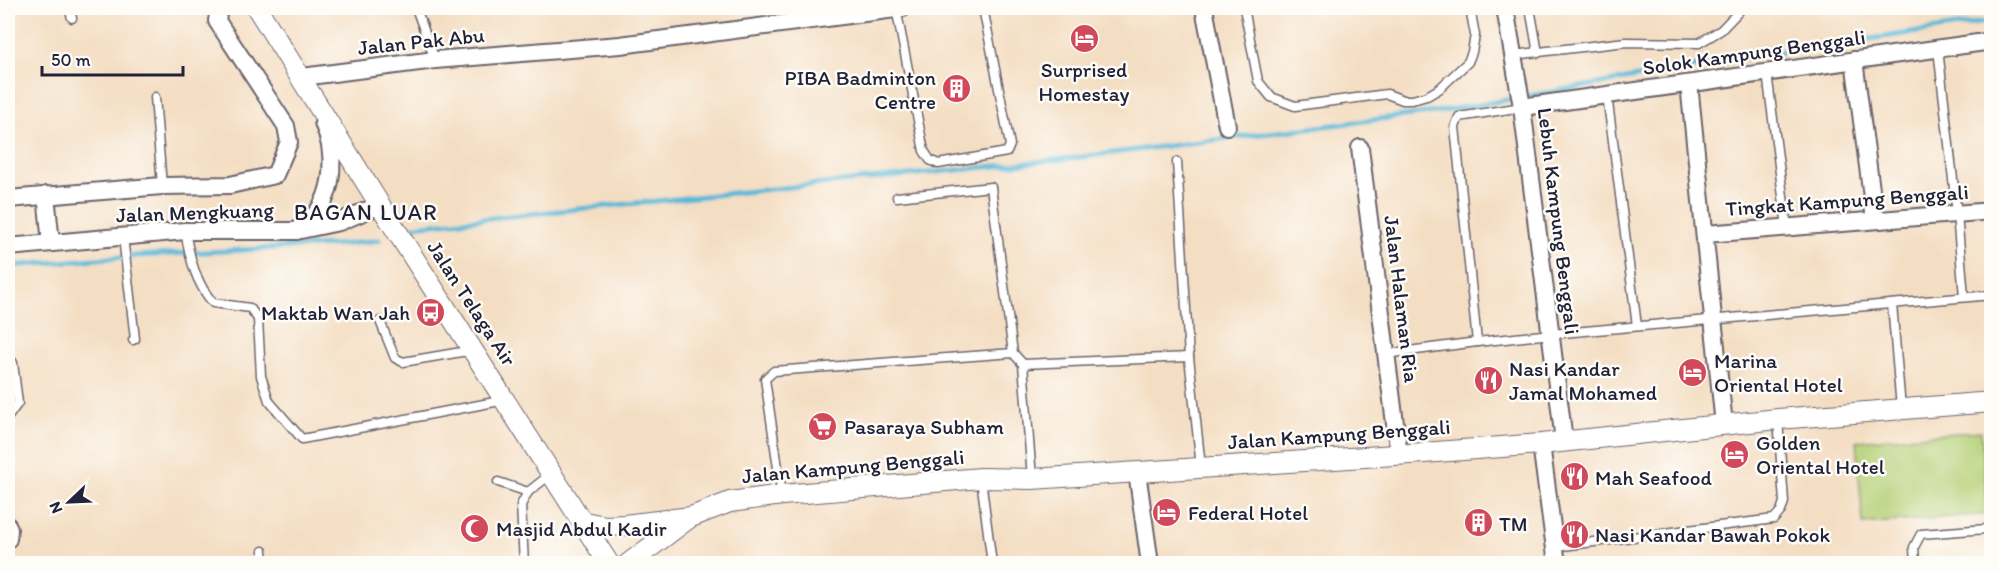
<svg xmlns="http://www.w3.org/2000/svg" width="1999" height="571" viewBox="0 0 1999 571" font-family="Itim,sans-serif">
  <style>
    .green { fill: #b4cf74; stroke: #6b7858; stroke-width: 1.5 }
    .lines { fill: none; stroke-linecap: round; stroke-linejoin: round }
    .stream { stroke: #59b8d7; stroke-width: 5 }
    .service-casing { stroke: #6c646b; stroke-width: 11 }
    .minor-casing { stroke: #6c646b; stroke-width: 20 }
    .tertiary-casing { stroke: #6c646b; stroke-width: 22 }
    .service { stroke: #fff; stroke-width: 8 }
    .minor { stroke: #fff; stroke-width: 16 }
    .tertiary { stroke: #fff; stroke-width: 20 }
    .labels { text-anchor: middle; dominant-baseline: central; stroke-width: 5; stroke-linejoin: round; paint-order: stroke }
    .street-label { font-size: 21px; fill: #22223b; stroke: #fdfcf7 }
    .poi-label { font-size: 21px; fill: #22223b; stroke: #fdfcf7; text-anchor: start }
    .neighbourhood-label { font-size: 22px; letter-spacing: 1.5px; fill: #22223b; stroke: #fdfcf7 }
  </style>
  <rect width="100%" height="100%" fill="#fdfcf7"/>
  <filter id="ink" filterUnits="userSpaceOnUse"><feTurbulence type="fractalNoise" baseFrequency=".0167" numOctaves="2"/><feDisplacementMap in="SourceGraphic" scale="12" xChannelSelector="R" yChannelSelector="G"/><feConvolveMatrix kernelMatrix="1 2 1 2 8 2 1 2 1" color-interpolation-filters="sRGB"/></filter>
  <filter id="wash" filterUnits="userSpaceOnUse"><feTurbulence type="fractalNoise" baseFrequency=".008" numOctaves="4" result="noise"/><feDisplacementMap in="SourceGraphic" scale="24" xChannelSelector="R" yChannelSelector="G"/><feGaussianBlur stdDeviation="1.35" result="paint"/><feColorMatrix in="noise" values="0 0 0 0 0 0 0 0 0 0 0 0 0 0 0 0 0 1.4 0 .05"/><feComposite in="paint" operator="in"/></filter>
  <g filter="url(#wash)">
    <rect width="100%" height="100%" fill="#f4dec3"/>
    <!-- green -->
    <polygon class="green" points="1981,431 1988,514 1863,524 1856,441"/>
    <g class="lines">
      <!-- stream -->
      <g class="stream">
        <polyline points="414,226 1073,158 1443,111 1768,54 1992,21"/>
        <polyline points="8,266 135,256 347,244 379,240"/>
      </g>
    </g>
  </g>
  <g filter="url(#ink)">
    <g class="lines">
      <defs>
        <g id="service">
          <polyline points="69,8 72,18"/>
          <polyline points="416,8 435,60"/>
          <polyline points="896,8 924,151 930,160 938,164 1007,152 1010,145 983,8"/>
          <polyline points="1244,8 1258,81 1271,97 1295,106 1387,94 1403,100 1412,100 1427,96 1439,89 1468,62 1472,52 1475,35 1470,8"/>
          <polyline points="1530,8 1538,53"/>
          <polyline points="1938,49 1957,214 1964,297"/>
          <polyline points="1513,55 1626,42 1699,43 1721,30 1742,8"/>
          <polyline points="1767,73 1787,227"/>
          <polyline points="1607,95 1637,326"/>
          <polyline points="155,97 162,186"/>
          <polyline points="1177,162 1189,357 1201,467"/>
          <polyline points="897,197 991,187 1013,353"/>
          <path d="M185,231C190,258 195,282 213,303L250,308L258,319L261,376L269,401L302,439L505,400"/>
          <polyline points="123,237 135,339 133,340"/>
          <polyline points="1892,304 1901,408"/>
          <polyline points="380,321 395,358 403,362 473,350"/>
          <polyline points="1477,342 1551,334 1992,295"/>
          <polyline points="1386,354 1477,342 1455,127 1459,117 1522,107"/>
          <polyline points="8,356 13,363 18,403 8,417"/>
          <polyline points="1023,364 1189,357"/>
          <polyline points="981,479 992,564"/>
          <polyline points="498,482 528,492"/>
          <polyline points="782,495 765,379 774,371 1013,353 1023,364 1032,478"/>
          <polyline points="1555,547 1774,519 1781,511 1784,502 1778,419"/>
          <polyline points="263,551 265,564"/>
          <polyline points="524,564 521,505 528,492 551,474"/>
          <polyline points="1915,564 1914,547 1921,534 1986,529 1992,536"/>
        </g>
        <g id="minor">
          <polyline points="1204,8 1227,126"/>
          <polyline points="1505,8 1522,107 1564,441"/>
          <polyline points="1854,60 1875,220"/>
          <polyline points="1689,84 1724,425"/>
          <polyline points="307,89 302,77 435,60 620,45 903,8"/>
          <polyline points="1522,107 1992,41"/>
          <polyline points="1360,148 1399,455"/>
          <polyline points="46,195 51,243"/>
          <polyline points="8,199 162,186 230,185 275,175 289,142 286,126 217,21 219,8"/>
          <path d="M296,231C302,226 309,221 314,216C335,192 336,151 323,123"/>
          <polyline points="1705,234 1992,211"/>
          <polyline points="8,247 185,231 296,231 339,222 380,205"/>
          <polyline points="1541,444 1557,564"/>
          <polyline points="1137,472 1150,564"/>
          <polyline points="8,526 9,530 8,539"/>
        </g>
        <g id="tertiary">
          <polyline points="257,8 380,205 609,564"/>
          <polyline points="584,522 606,526 624,525 691,517 730,502 782,495 981,478 1032,479 1410,454 1541,444 1778,419 1992,402"/>
          <polyline points="628,564 689,518"/>
        </g>
      </defs>
      <!-- service casing -->
      <use href="#service" class="service-casing"/>
      <!-- minor casing -->
      <use href="#minor" class="minor-casing"/>
      <!-- tertiary casing -->
      <use href="#tertiary" class="tertiary-casing"/>
      <!-- service -->
      <use href="#service" class="service"/>
      <!-- minor -->
      <use href="#minor" class="minor"/>
      <!-- tertiary -->
      <use href="#tertiary" class="tertiary"/>
    </g>
  </g>
  <!-- icons -->
  <defs>
    <symbol id="hotel-disc" viewBox="-11 -11 22 22"><circle r="9.5" fill="#d1495b" stroke="#fdfcf7"/><path d="M-6-4.5h1.5V1H6V5H4.5V3h-9V5H-6ZM-4 0a1.8 1.8 0 1 1 3.6 0ZM.5 0V-2.5h3Q6-2.5 6 0Z" fill="#fff"/></symbol>
    <symbol id="building-disc" viewBox="-11 -11 22 22"><circle r="9.5" fill="#d1495b" stroke="#fdfcf7"/><path d="M-4-6H4V6H1V3H-1V6H-4ZM-2.5-4.3h1.7v1.8h-1.7ZM.8-4.3h1.7v1.8H.8ZM-2.5-1h1.7V.8h-1.7ZM.8-1h1.7V.8H.8Z" fill="#fff"/></symbol>
    <symbol id="bus-disc" viewBox="-11 -11 22 22"><circle r="9.5" fill="#d1495b" stroke="#fdfcf7"/><path d="M-5-6H5V4H4V6H2V4H-2V6H-4V4H-5ZM-3.5-4V0h7V-4ZM-3.5 1.2v1.5H-2V1.2ZM2 1.2v1.5H3.5V1.2Z" fill="#fff"/></symbol>
    <symbol id="restaurant-disc" viewBox="-11 -11 22 22"><circle r="9.5" fill="#d1495b" stroke="#fdfcf7"/><path d="M-5-6h1v4h1v-4h1v4h1v-4h1v5L-1.5 .5V6h-2V.5L-5-1ZM5-6V6H3V1.5H1.5Q1.5-4 5-6Z" fill="#fff"/></symbol>
    <symbol id="supermarket-disc" viewBox="-11 -11 22 22"><circle r="9.5" fill="#d1495b" stroke="#fdfcf7"/><path d="M-6-5.5h2.5l.6 2H6L4.5 2H-2.5L-4.4-4H-6ZM-1.5 3.2a1.3 1.3 0 1 0 .1 0ZM3 3.2a1.3 1.3 0 1 0 .1 0Z" fill="#fff"/></symbol>
    <symbol id="mosque-disc" viewBox="-11 -11 22 22"><circle r="9.5" fill="#d1495b" stroke="#fdfcf7"/><path d="M3.5-4.9A6 6 0 1 0 3.5 4.9A5 5 0 1 1 3.5-4.9Z" fill="#fff"/></symbol>
  </defs>
  <g fill-rule="evenodd">
    <use href="#hotel-disc" x="1068" y="22" width="33" height="33"/>
    <use href="#building-disc" x="940" y="72" width="33" height="33"/>
    <use href="#bus-disc" x="414" y="296" width="33" height="33"/>
    <use href="#hotel-disc" x="1676" y="356" width="33" height="33"/>
    <use href="#restaurant-disc" x="1472" y="364" width="33" height="33"/>
    <use href="#supermarket-disc" x="806" y="410" width="33" height="33"/>
    <use href="#hotel-disc" x="1718" y="438" width="33" height="33"/>
    <use href="#restaurant-disc" x="1558" y="460" width="33" height="33"/>
    <use href="#hotel-disc" x="1150" y="496" width="33" height="33"/>
    <use href="#building-disc" x="1462" y="506" width="33" height="33"/>
    <use href="#mosque-disc" x="458" y="512" width="33" height="33"/>
    <use href="#restaurant-disc" x="1558" y="518" width="33" height="33"/>
  </g>
  <g class="labels">
    <!-- street labels -->
    <g class="street-label">
      <text transform="translate(421 41) rotate(-6)">Jalan Pak Abu</text>
      <text transform="translate(1754 52) rotate(-8)">Solok Kampung Benggali</text>
      <text transform="translate(1847 200) rotate(-4)">Tingkat Kampung Benggali</text>
      <text transform="translate(195 212) rotate(-2)">Jalan Mengkuang</text>
      <text transform="translate(1559 221) rotate(83)">Lebuh Kampung Benggali</text>
      <text transform="translate(1402 299) rotate(83)">Jalan Halaman Ria</text>
      <text transform="translate(472 303) rotate(57)">Jalan Telaga Air</text>
      <text transform="translate(1339 434) rotate(-4)">Jalan Kampung Benggali</text>
      <text transform="translate(853 466) rotate(-5)">Jalan Kampung Benggali</text>
    </g>
    <!-- poi labels -->
    <g class="poi-label">
      <text x="1084" y="69" text-anchor="middle">Surprised<tspan x="1084" dy="24">Homestay</tspan></text>
      <text x="936" y="77" text-anchor="end">PIBA Badminton<tspan x="936" dy="24">Centre</tspan></text>
      <text x="410" y="312" text-anchor="end">Maktab Wan Jah</text>
      <text x="1714" y="360">Marina<tspan x="1714" dy="24">Oriental Hotel</tspan></text>
      <text x="1509" y="368">Nasi Kandar<tspan x="1509" dy="24">Jamal Mohamed</tspan></text>
      <text x="844" y="426">Pasaraya Subham</text>
      <text x="1756" y="442">Golden<tspan x="1756" dy="24">Oriental Hotel</tspan></text>
      <text x="1595" y="477">Mah Seafood</text>
      <text x="1188" y="512">Federal Hotel</text>
      <text x="1499" y="523">TM</text>
      <text x="496" y="528">Masjid Abdul Kadir</text>
      <text x="1595" y="534">Nasi Kandar Bawah Pokok</text>
    </g>
    <!-- neighbourhood labels -->
    <g class="neighbourhood-label">
      <text x="366" y="212">BAGAN LUAR</text>
    </g>
  </g>
  <!-- margin -->
  <rect width="1999" height="571" fill="none" stroke="#fdfcf7" stroke-width="30"/>
  <!-- north arrow -->
  <g transform="translate(69 502) rotate(247)" stroke="#fdfcf7" stroke-width="4.5" paint-order="stroke">
  <path d="M0-4.5L10 22L0 15L-10 22Z" fill="#22223b"/>
  <text y="-9" font-size="16" font-weight="bold" text-anchor="middle" fill="#22223b">N</text>
  </g>
  <!-- scale -->
  <path d="M42 66v9h141v-9" fill="none" stroke="#22223b" stroke-width="3"/>
  <text x="51" y="66" font-size="18" fill="#22223b" stroke="#fdfcf7" stroke-width="4.5" paint-order="stroke">50 m</text>
</svg>
